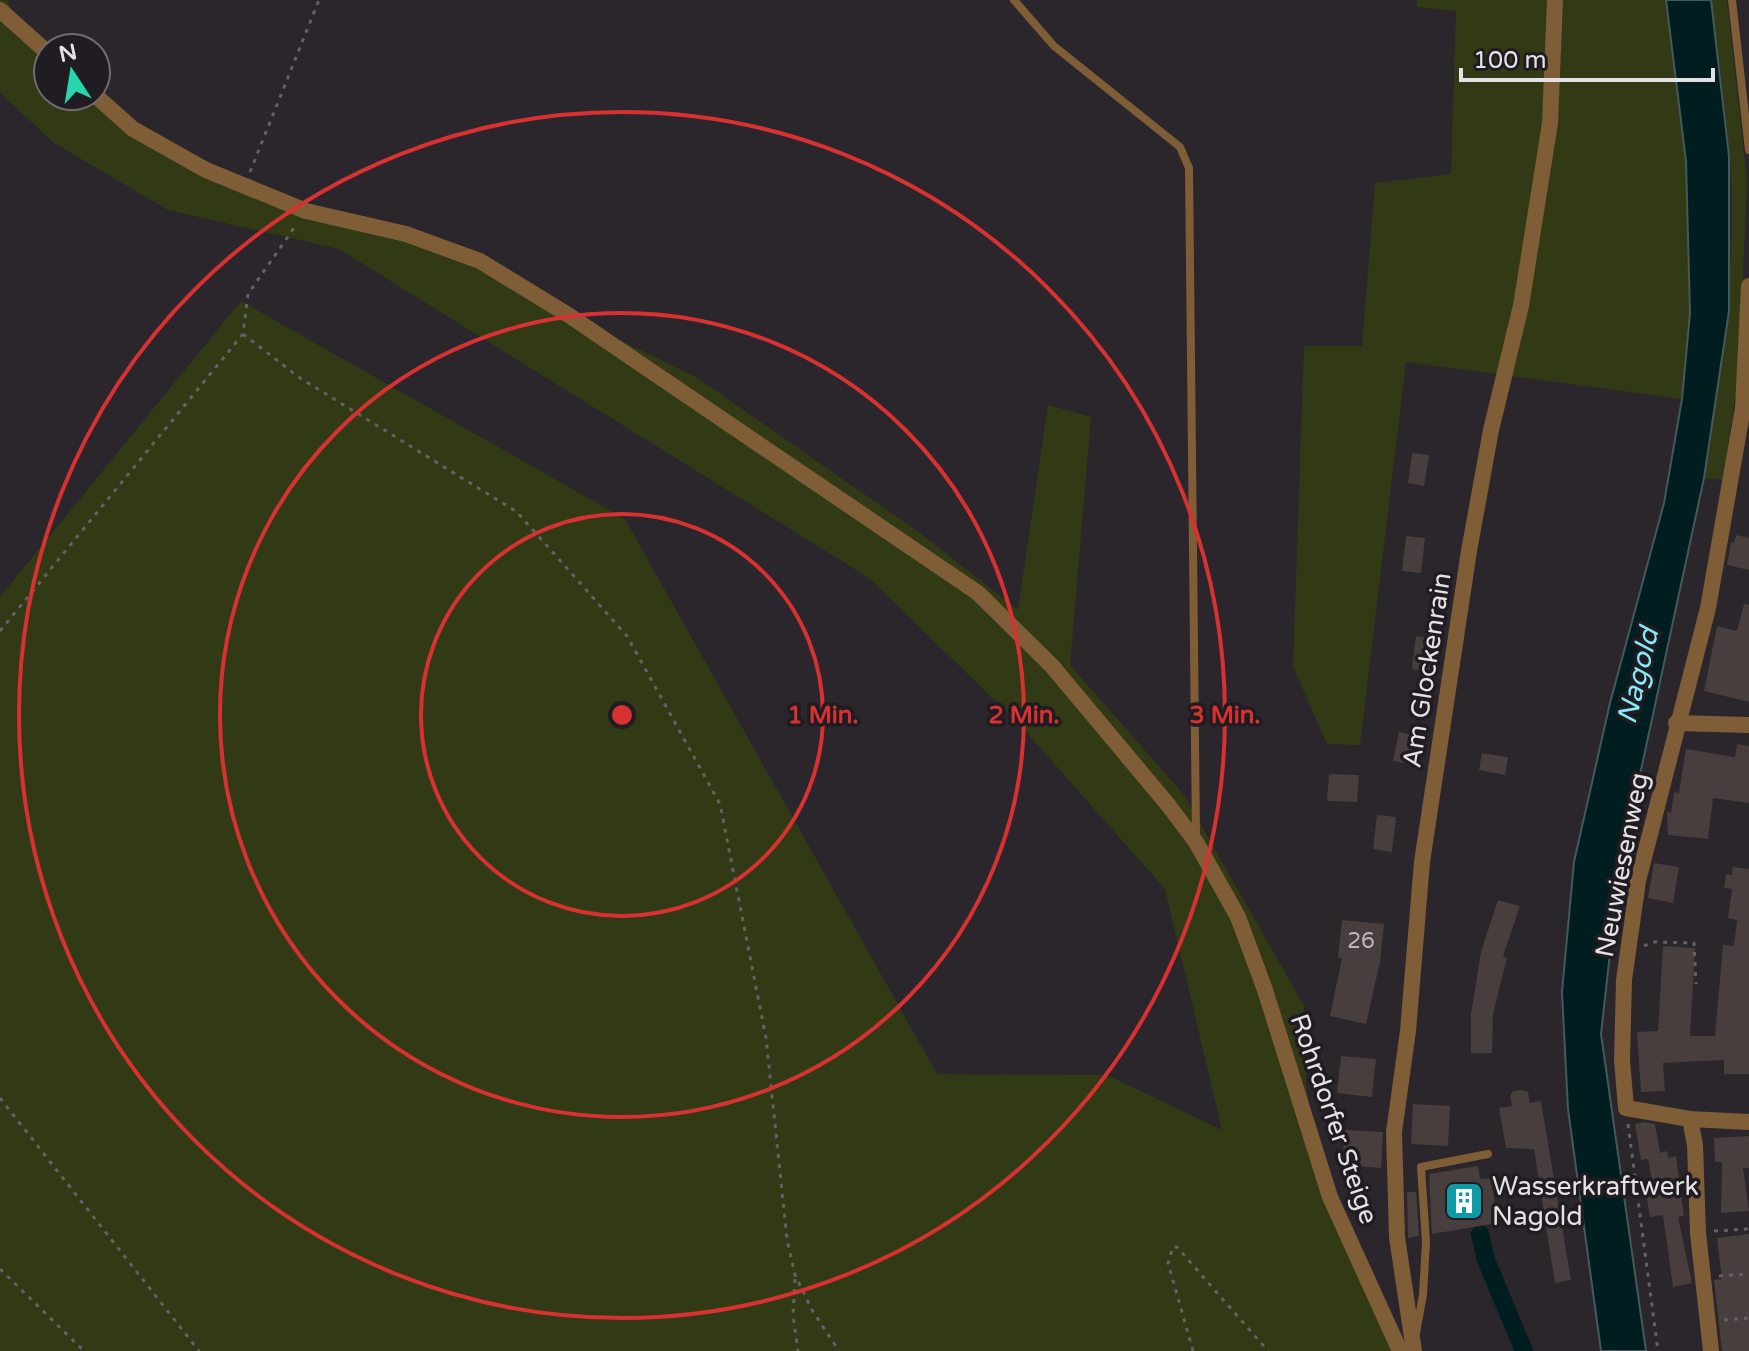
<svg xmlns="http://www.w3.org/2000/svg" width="1749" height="1351" viewBox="0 0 1749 1351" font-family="'Varela Round',sans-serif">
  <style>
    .green { fill: #323a15 }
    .water { fill: #001d20; stroke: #45585b; stroke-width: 2 }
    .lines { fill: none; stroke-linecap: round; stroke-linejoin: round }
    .canal { stroke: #001d20; stroke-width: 18 }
    .building { fill: #473e3d }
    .path { stroke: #646165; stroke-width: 3; stroke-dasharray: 4 6; stroke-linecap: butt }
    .lane { stroke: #7f5d37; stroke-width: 8 }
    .street { stroke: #7f5d37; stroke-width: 16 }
    .ring { fill: none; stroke: #d73131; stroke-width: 4 }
    .labels { text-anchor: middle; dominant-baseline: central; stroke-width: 7; stroke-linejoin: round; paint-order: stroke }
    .number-label { font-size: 22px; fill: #beb9bb }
    .street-label { font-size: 26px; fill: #e5e2e5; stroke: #211c22 }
    .poi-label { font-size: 26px; fill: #e5e2e5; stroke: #211c22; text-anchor: start }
    .water-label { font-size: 28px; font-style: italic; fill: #82ecf8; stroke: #211c22 }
    .centre { fill: #d73131; stroke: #211c22; stroke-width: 4 }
    .ring-label { font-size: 24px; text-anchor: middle; font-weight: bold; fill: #d73131; stroke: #211c22; stroke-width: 7; stroke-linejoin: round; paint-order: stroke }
  </style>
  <rect width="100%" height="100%" fill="#2a262b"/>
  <!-- green -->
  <g class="green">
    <polygon points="0,0 8,0 17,26 48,53 48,96 96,96 206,170 480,261 570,316 696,377 920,533 1018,610 1048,405 1091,417 1070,665 1184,795 1304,1006 1306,1084 1321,1178 1396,1351 0,1351 0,597 241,301 625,519 937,1074 1107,1075 1222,1130 1165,889 1020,725 869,578 339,249 168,210 54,143 0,93"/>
    <polygon points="1417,0 1666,0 1686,161 1690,313 1682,399 1406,362 1360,745 1327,744 1293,667 1304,346 1362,346 1375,183 1451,174 1456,11 1417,7"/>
    <path d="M1711,0H1727L1747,181L1739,371L1723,480L1704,478C1717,395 1730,308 1732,224C1733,149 1720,74 1711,0Z"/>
  </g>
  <!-- water -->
  <polygon class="water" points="1666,0 1711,0 1729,156 1729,311 1704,478 1619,872 1601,1034 1646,1351 1601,1351 1568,1109 1562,992 1574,862 1610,703 1664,503 1682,399 1690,313 1686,161"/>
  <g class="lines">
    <!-- canal -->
    <polyline class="canal" points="1480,1234 1486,1260 1524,1351"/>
  </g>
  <!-- building -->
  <g class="building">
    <polygon points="1412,453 1429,455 1424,486 1408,483"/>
    <polygon points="1736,535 1749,538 1749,570 1727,565 1731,542 1734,543"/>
    <polygon points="1406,536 1425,538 1421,573 1402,571"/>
    <polygon points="1744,604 1749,605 1749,702 1704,691 1717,626 1737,631"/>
    <polygon points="1416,636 1434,639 1429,672 1412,669"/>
    <polygon points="1399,732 1416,736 1411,764 1393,761"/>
    <polygon points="1737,744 1749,746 1749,803 1713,798 1708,839 1668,835 1667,812 1671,813 1674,792 1679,793 1686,749 1735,757"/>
    <polygon points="1482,753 1508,757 1505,775 1479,770"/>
    <polygon points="1329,774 1359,775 1357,802 1327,801"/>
    <polygon points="1377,815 1396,817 1392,852 1373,849"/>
    <polygon points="1654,863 1679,867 1673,903 1648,898"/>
    <polygon points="1733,867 1749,869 1749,1074 1724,1074 1724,1060 1663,1063 1665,1091 1641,1092 1637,1032 1658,1031 1663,946 1695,948 1690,1036 1715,1036 1723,945 1734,946 1737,920 1728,918 1732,889 1724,888 1726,874 1732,875"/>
    <polygon points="1498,900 1520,906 1503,956 1507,958 1493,1014 1492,1053 1471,1053 1471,1014 1481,952"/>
    <polygon points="1342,920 1384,924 1380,962 1366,1024 1330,1016 1342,958 1338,958"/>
    <polygon points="1341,1056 1376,1059 1372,1097 1337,1093"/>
    <polygon points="1521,1090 1528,1092 1530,1103 1541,1101 1571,1280 1555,1283 1534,1149 1506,1148 1499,1108 1512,1106 1510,1096 1513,1091"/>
    <polygon points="1413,1104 1450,1106 1448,1146 1411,1144"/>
    <polygon points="1645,1122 1655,1124 1660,1153 1667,1151 1668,1158 1676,1156 1684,1216 1678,1217 1692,1283 1673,1287 1663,1215 1650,1217 1646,1193 1654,1191 1648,1159 1641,1160 1635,1124"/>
    <polygon points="1345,1130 1383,1132 1381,1168 1342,1165"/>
    <polygon points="1749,1136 1749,1168 1743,1168 1749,1211 1721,1213 1722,1162 1715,1162 1714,1138"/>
    <polygon points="1478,1166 1480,1179 1491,1178 1498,1223 1432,1234 1429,1174"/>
    <polygon points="1407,1192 1416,1192 1419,1236 1408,1238"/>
    <polygon points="1749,1234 1749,1351 1722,1351 1714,1280 1722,1279 1717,1238"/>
  </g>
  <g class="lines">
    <!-- path -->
    <g class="path">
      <polyline points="250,172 319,0"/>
      <polyline points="243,334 300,378 517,512 627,636 720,804 766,1038 787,1239 795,1275 812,1310 839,1351"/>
      <polyline points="0,631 243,334 248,294 296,225"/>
      <polyline points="1644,946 1653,942 1694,943 1696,984"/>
      <polyline points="0,1098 199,1351"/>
      <polyline points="1628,1124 1658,1351"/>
      <polyline points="1714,1231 1749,1229"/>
      <polyline points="0,1269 84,1351"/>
      <polyline points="1719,1276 1749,1274"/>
      <polyline points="795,1279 793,1315 798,1351"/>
      <polyline points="1724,1320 1749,1318"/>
      <polyline points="1193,1351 1168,1263 1173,1247 1177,1247 1268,1351"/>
    </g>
    <!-- lane -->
    <g class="lane">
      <polyline points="1014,0 1054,46 1180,147 1189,168 1196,837"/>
      <polyline points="1732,0 1749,150"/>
      <polyline points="1416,1333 1423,1295 1426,1242 1421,1167 1488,1154"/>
    </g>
    <!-- street -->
    <g class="street">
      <polyline points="0,10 48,53"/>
      <polyline points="96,96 133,129 206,170 306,211 406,234 480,261 570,316 978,593 1052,666 1169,806 1196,842 1238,917 1265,990 1330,1197 1400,1351"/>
      <polyline points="1749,286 1743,408 1708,608 1638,881 1624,980 1622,1060 1626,1108 1690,1119 1749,1122"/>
      <polyline points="1676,723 1749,725"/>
      <polyline points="1690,1119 1695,1145 1698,1233 1711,1351"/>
      <polyline points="1414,1351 1397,1237 1394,1132 1408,1031 1422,862 1469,551 1491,430 1521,306 1550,123 1555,0"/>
    </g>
  </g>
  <!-- distance rings -->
  <g class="ring">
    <circle cx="622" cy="715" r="201"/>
    <circle cx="622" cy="715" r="402"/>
    <circle cx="622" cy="715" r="603"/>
  </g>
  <!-- icons -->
  <defs>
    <symbol id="building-square" viewBox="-11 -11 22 22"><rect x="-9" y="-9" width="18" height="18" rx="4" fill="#0f9aa8" stroke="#211c22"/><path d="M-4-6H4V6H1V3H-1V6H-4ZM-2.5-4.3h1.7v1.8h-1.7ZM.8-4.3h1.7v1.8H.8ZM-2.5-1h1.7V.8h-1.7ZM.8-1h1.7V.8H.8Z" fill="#fff"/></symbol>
  </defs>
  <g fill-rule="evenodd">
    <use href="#building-square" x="1442" y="1179" width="44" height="44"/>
  </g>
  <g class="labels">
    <!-- number labels -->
    <g class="number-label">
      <text x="1361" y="941">26</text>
    </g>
    <!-- street labels -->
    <g class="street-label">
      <text transform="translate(1427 670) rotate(-81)">Am Glockenrain</text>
      <text transform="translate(1622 865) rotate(-79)">Neuwiesenweg</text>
      <text transform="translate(1334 1119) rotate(71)">Rohrdorfer Steige</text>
    </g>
    <!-- poi labels -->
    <g class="poi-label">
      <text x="1492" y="1186">Wasserkraftwerk<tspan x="1492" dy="30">Nagold</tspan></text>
    </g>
    <!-- water labels -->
    <g class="water-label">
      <text transform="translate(1638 676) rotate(-76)">Nagold</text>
    </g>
  </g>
  <circle cx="622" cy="715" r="12" class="centre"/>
  <g class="ring-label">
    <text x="823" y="723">1 Min.</text>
    <text x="1024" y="723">2 Min.</text>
    <text x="1225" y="723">3 Min.</text>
  </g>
  <!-- north arrow -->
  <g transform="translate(72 72) rotate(348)"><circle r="38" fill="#211c22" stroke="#6f6b70" stroke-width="2"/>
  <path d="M0-6L14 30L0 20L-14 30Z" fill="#29d5ac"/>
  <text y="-12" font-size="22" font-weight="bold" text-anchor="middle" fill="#e5e2e5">N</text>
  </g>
  <!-- scale -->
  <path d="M1461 68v12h252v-12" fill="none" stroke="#e5e2e5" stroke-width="4"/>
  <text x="1473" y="68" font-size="24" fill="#e5e2e5" stroke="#211c22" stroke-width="6" paint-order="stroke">100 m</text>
</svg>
